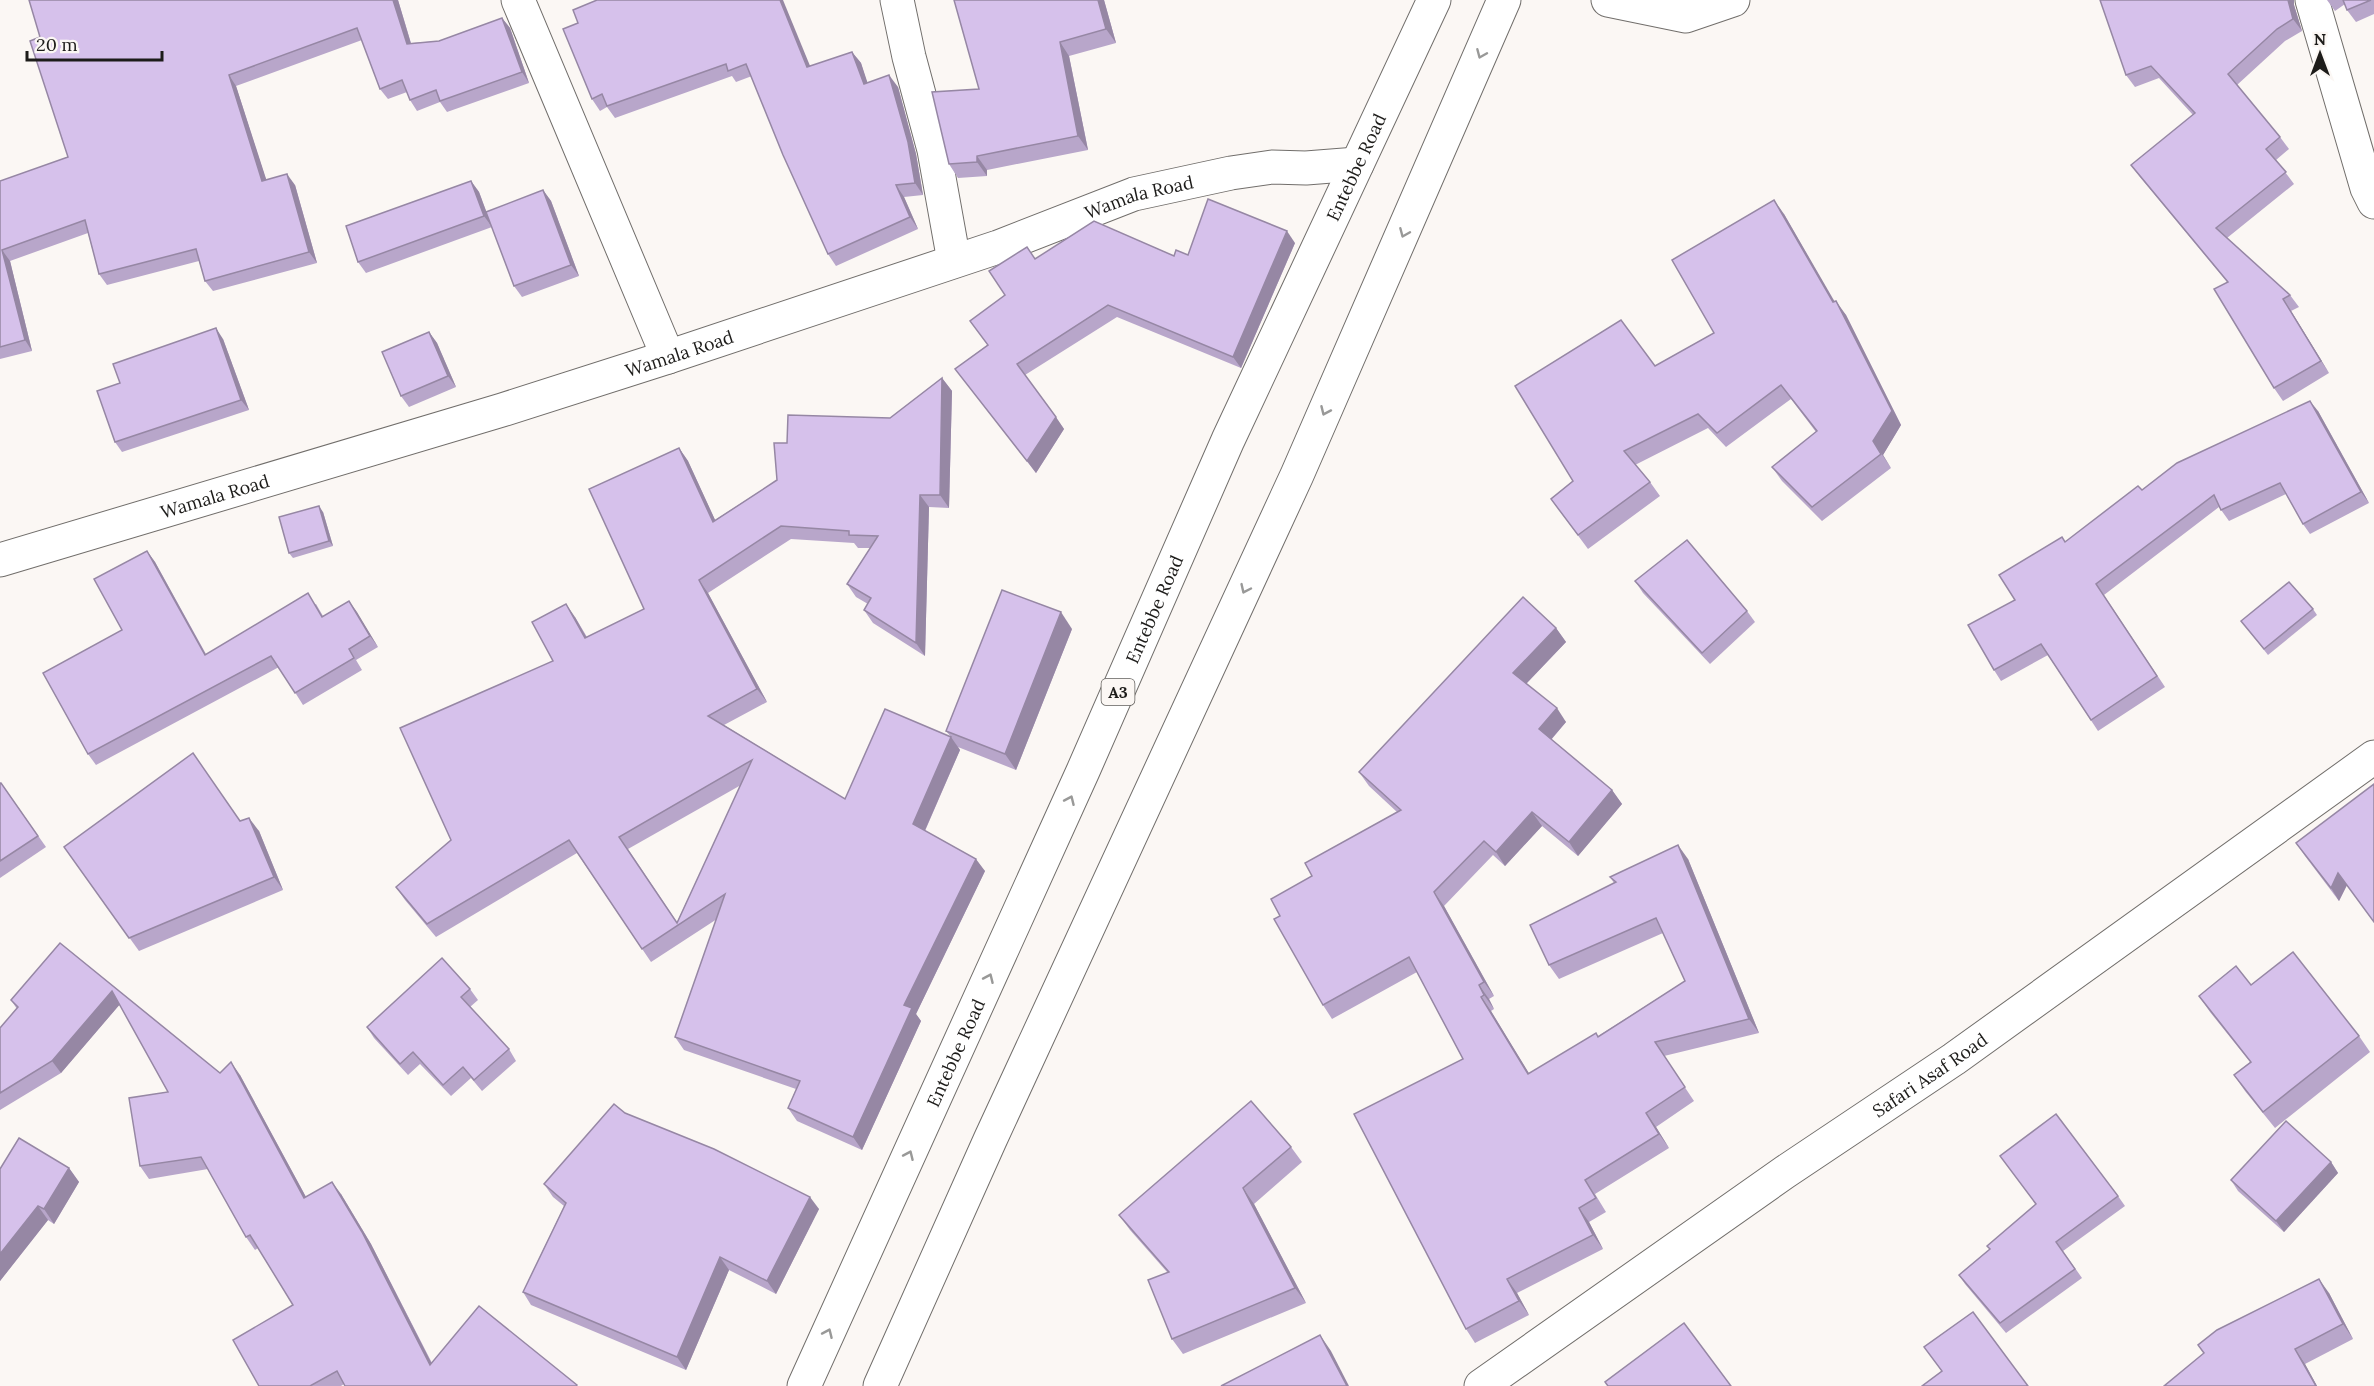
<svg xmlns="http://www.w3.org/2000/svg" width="2374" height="1386" viewBox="0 0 2374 1386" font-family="Lora,serif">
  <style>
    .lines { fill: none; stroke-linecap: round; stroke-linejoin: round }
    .street-casing { stroke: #716e6b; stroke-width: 35 }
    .secondary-casing { stroke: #716e6b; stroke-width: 35 }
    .primary-casing { stroke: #716e6b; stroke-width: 35 }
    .street { stroke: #fff; stroke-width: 33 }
    .secondary { stroke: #fff; stroke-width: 33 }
    .primary { stroke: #fff; stroke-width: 33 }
    .wall { fill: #b8a6ca; fill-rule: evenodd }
    .shaded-wall { fill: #9687a4 }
    .building { fill: #d6c1eb; stroke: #9687a4; stroke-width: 1.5; fill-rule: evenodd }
    .oneway { stroke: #999998 }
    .labels { text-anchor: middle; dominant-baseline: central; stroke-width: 5; stroke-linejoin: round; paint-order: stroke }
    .shield { fill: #fbf7f4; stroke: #605e5b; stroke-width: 1.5 }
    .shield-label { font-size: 16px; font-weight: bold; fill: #1d1c1a }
    .street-label { font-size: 18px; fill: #1d1c1a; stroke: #fbf7f4 }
  </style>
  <rect width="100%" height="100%" fill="#fbf7f4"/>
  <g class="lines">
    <defs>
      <g id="street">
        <polyline points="518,0 668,357"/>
        <polyline points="897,0 909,57 934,150 954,261"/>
        <polyline points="2312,0 2367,188 2374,202"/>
        <path id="s1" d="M0,560L502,410L668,357L998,247L1134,194L1231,173L1272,167L1306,168L1357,164"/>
        <path id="s2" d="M1481,1386L1785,1172L1954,1059L2374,757"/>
      </g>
      <polyline id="secondary" points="1608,0 1686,16 1733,0"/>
      <g id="primary">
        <path id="s3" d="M804,1386L1083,771L1228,440L1434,0"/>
        <polyline points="880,1386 990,1140 1297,475 1504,0"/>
      </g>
    </defs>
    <!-- street casing -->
    <use href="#street" class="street-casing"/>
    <!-- secondary casing -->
    <use href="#secondary" class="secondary-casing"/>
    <!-- primary casing -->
    <use href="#primary" class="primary-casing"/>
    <!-- street -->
    <use href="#street" class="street"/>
    <!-- secondary -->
    <use href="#secondary" class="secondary"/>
    <!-- primary -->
    <use href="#primary" class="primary"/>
  </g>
  <!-- wall -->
  <g class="wall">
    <polygon points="398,0 411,43 439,41 502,18 510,28 529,83 447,112 440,102 417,111 410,100 407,92 388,99 380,89 362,40 236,86 266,180 295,185 317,263 213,291 205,281 199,261 107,285 99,274 88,233 10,261 32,351 0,359 0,181 68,157 40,37"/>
    <polygon points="954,0 1104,0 1116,43 1069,56 1088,150 987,170 987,176 958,178 949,164 979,89"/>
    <polygon points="2327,0 2374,0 2374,14 2356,22 2347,10 2345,4 2335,11"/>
    <polygon points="2294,5 2302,31 2285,41 2237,85 2280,137 2289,149 2276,160 2294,184 2227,238 2290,295 2299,307 2291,311 2329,373 2283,401 2274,388 2227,282 2140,177 2131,165 2193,115 2159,78 2135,87 2126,75"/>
    <polygon points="578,23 810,66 852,52 861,63 867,83 898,87 916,154 923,195 904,197 918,229 836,266 828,254 752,76 736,82 732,76 615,118 607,107 600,111 592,99"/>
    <polygon points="471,181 479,192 492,227 366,273 358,262"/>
    <polygon points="543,190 551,201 579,276 522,297 514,286"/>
    <polygon points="1784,214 1834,302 1846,315 1901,425 1883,455 1891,468 1822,521 1782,481 1772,467 1816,432 1791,399 1726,447 1708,428 1635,465 1650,482 1660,496 1588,549 1551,499 1573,481 1655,366 1714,333"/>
    <polygon points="1295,243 1241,368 1117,317 1025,375 1064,429 1036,473 955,369 987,345 1005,295 1174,256 1188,255"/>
    <polygon points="429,332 437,343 456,387 409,407 401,396"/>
    <polygon points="223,339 249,410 122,452 115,442 120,383"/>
    <path d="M942,378L952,391L949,508L929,507L925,656L873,623L864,610L868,604L856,597L847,584L870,548H858L854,543L791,539L708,593L767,702L724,725L845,799L951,737L946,731L1072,629L1016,770L958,747L960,750L925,831L985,871L916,1014L921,1021L862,1150L797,1121L788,1108L796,1089L684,1050L675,1037L717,919L651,962L577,853L436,937L405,900L396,887L451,840L553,661L575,617L587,637L644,609L679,448L688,461L715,520L777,480L787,443L890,418ZM741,785L677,922L628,849Z"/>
    <polygon points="2318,411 2369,503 2310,534 2303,524 2286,494 2229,521 2219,507 2104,595 2165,687 2098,731 2048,655 2001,681 1994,670 2015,600 2065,542 2142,490"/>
    <polygon points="323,512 333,546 293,558 289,553"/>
    <polygon points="147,551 155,562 206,654 316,604 323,616 349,601 378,647 356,660 362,670 303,705 279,667 96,765 88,754 122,630"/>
    <polygon points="1635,581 1747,611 1755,622 1710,664 1643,593"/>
    <polygon points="2313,609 2317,615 2268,655 2245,626"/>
    <polygon points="1556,628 1566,642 1526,684 1566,722 1551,740 1612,790 1622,804 1578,856 1542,826 1505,866 1493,855 1444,906 1494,996 1489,999 1494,1009 1491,1011 1529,1074 1598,1036 1685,981 1663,933 1559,979 1549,965 1614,883 1610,877 1688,859 1759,1033 1664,1056 1694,1101 1656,1127 1669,1148 1595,1194 1606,1212 1589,1222 1603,1249 1517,1293 1529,1315 1475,1343 1466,1329 1463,1059 1417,972 1332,1019 1323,1005 1280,916 1312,876 1397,812 1369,786 1359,772"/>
    <polygon points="0,783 1,783 46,847 0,878"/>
    <polygon points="240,821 259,831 283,890 139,951 64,847"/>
    <polygon points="2296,843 2347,885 2339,901 2305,856"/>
    <polygon points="60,943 220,1073 240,1075 306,1197 341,1194 371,1244 432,1363 577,1385 344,1384 341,1386 259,1386 293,1305 258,1248 255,1250 246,1237 208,1169 149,1179 140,1166 168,1092 120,1004 61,1073 0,1110 0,1028 17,1009 11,1000"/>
    <polygon points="2251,985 2359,1036 2370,1052 2275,1128 2245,1091 2234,1075 2250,1062 2210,1012 2199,996"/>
    <polygon points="470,989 478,1000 470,1007 509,1049 516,1061 482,1091 471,1078 451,1096 420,1064 408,1075 374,1038 367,1027"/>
    <polygon points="625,1113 819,1209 776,1294 729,1270 686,1370 531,1305 523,1292 564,1206 553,1197 544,1184"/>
    <polygon points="1291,1147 1302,1162 1254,1204 1306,1303 1183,1354 1172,1339 1167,1272 1130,1230 1119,1215"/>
    <polygon points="2331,1162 2338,1173 2284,1232 2238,1191 2231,1180"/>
    <polygon points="69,1168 79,1182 54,1224 48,1220 0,1281 0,1169"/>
    <polygon points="2118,1196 2125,1206 2063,1251 2082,1278 2006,1333 1965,1284 1959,1275"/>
    <polygon points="2329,1293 2353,1339 2305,1364 2317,1386 2164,1386"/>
  </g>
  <!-- shaded-wall -->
  <g class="shaded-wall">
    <polygon points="393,0 398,0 414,54 407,44"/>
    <polygon points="780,0 783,0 815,78 807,67"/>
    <polygon points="1098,0 1104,0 1116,43 1106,29"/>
    <polygon points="2288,0 2294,0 2294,5 2302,31 2293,19"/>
    <polygon points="502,18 510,28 529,83 522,72"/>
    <polygon points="1060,42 1069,56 1088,150 1078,136"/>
    <polygon points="852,52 861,63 872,96 864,84"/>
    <polygon points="229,75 236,86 270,191 262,181"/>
    <polygon points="889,75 898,87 916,154 923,195 915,183"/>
    <polygon points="977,156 987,170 987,176 977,162"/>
    <polygon points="287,174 295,185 317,263 309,252"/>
    <polygon points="471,181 479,192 492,227 484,216"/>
    <polygon points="896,185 904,197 918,229 910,217"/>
    <polygon points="543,190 551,201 579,276 571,265"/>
    <polygon points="1774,200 1784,214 1843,316 1833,302"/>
    <polygon points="1287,231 1295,243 1241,368 1233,357"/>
    <polygon points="2,250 10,261 32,351 25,340"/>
    <polygon points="2283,299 2291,311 2329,373 2321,361"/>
    <polygon points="1836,301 1846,315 1901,425 1883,455 1891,468 1873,441"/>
    <polygon points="216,328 223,339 249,410 241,400"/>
    <polygon points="429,332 437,343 456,387 448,376"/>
    <polygon points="942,378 952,391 949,508 940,495"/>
    <polygon points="2310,401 2318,411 2369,503 2361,492"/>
    <polygon points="1056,417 1064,429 1036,473 1027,461"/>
    <polygon points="679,448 688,461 722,535 713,522"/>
    <polygon points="920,495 929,507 925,656 916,643"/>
    <polygon points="319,506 323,512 333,546 329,541"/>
    <polygon points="147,551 155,562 212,666 205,655"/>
    <polygon points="699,580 708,593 767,702 757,689"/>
    <polygon points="349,601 357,612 378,647 370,636"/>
    <polygon points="566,604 575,617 594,651 585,638"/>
    <polygon points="1061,612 1072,629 1016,770 1005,754"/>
    <polygon points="1556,628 1566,642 1523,687 1513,673"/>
    <polygon points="1557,708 1566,722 1548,743 1539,729"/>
    <polygon points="951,737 960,750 922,837 913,824"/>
    <polygon points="1612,790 1622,804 1578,856 1569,842"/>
    <polygon points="1532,812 1542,826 1505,866 1496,852"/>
    <polygon points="249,818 259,831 283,890 274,877"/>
    <polygon points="1678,845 1688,859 1759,1033 1749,1019"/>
    <polygon points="976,859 985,871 916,1014 921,1021 862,1150 853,1137 904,1005"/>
    <polygon points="2338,873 2347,885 2339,901 2331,888"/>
    <polygon points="1434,892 1444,906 1494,996 1484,982"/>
    <polygon points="1479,985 1489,999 1494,1009 1484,995"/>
    <polygon points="112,991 121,1003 61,1073 52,1061"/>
    <polygon points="1481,997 1491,1011 1538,1088 1528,1074"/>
    <polygon points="231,1062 240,1075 313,1210 304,1198"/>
    <polygon points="1646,1113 1656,1127 1669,1148 1659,1134"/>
    <polygon points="2331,1162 2338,1173 2284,1232 2276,1221"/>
    <polygon points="69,1168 79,1182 54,1224 44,1209"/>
    <polygon points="332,1182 341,1194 371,1244 439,1378 430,1365"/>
    <polygon points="1243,1188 1254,1204 1306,1303 1295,1288"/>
    <polygon points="810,1197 819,1209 776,1294 767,1281"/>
    <polygon points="38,1206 48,1220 0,1281 0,1254"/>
    <polygon points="1579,1208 1589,1222 1603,1249 1593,1235"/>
    <polygon points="720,1257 729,1270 686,1370 677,1357"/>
    <polygon points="1507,1279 1517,1293 1529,1315 1519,1301"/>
    <polygon points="2319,1279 2329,1293 2353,1339 2343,1324"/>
    <polygon points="1320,1335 1331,1351 1349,1386 1347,1386"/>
    <polygon points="2295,1349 2305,1364 2317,1386 2316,1386"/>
  </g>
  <!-- building -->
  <g class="building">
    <polygon points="29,0 393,0 407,44 439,41 502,18 522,72 440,101 436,90 410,100 402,80 380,89 357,28 229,75 262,181 287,174 309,252 205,281 196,249 99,274 85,220 2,250 25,340 0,347 0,181 68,157 30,41 40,37"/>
    <polygon points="597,0 780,0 807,67 852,52 864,84 889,75 908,142 915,183 896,185 910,217 828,254 783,155 746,64 728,71 726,64 607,106 602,94 592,99 563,29 578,23 573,10"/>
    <polygon points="954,0 1098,0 1106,29 1060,42 1078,136 977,156 977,162 949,164 932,92 979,89"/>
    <polygon points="2100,0 2288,0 2293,19 2277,29 2228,74 2280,137 2266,149 2286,172 2216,228 2290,295 2283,299 2321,361 2274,388 2214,289 2228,282 2131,165 2195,113 2151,66 2126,75"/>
    <polygon points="2343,0 2371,0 2347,10"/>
    <polygon points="471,181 484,216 358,262 346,226"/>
    <polygon points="543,190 571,265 514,286 486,212"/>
    <polygon points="1208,199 1287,231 1233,357 1108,305 1017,364 1056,417 1027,461 955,369 988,345 970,321 1005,295 989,271 1027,247 1035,259 1094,221 1174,256 1176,250 1188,255"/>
    <polygon points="1774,200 1833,302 1836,301 1892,411 1873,441 1881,454 1812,507 1772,467 1817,431 1781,385 1717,433 1698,414 1624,451 1650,482 1578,535 1551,499 1573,481 1515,386 1621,320 1655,366 1714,333 1672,260"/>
    <polygon points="216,328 241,400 115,442 97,391 120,383 113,364"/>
    <polygon points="429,332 448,376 401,396 382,352"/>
    <path d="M942,378L940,495H920L916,643L864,610L871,598L847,584L878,536L849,535V531L781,526L699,580L757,689L708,716L845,799L885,709L951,737L913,824L976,859L904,1005L912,1008L853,1137L788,1108L800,1081L675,1037L725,894L642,949L569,840L427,924L396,887L451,840L400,728L553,661L532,622L566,604L585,638L644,609L589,489L679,448L713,522L777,480L774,443H787L788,415L890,418ZM752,760L677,923L619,837Z"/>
    <polygon points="2310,401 2361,492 2303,524 2280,483 2221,510 2214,495 2096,584 2157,676 2091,720 2041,644 1994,670 1968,625 2015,600 1999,575 2062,537 2065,542 2138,486 2142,490 2177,463"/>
    <polygon points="319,506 329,541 289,553 279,517"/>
    <polygon points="1687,540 1747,611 1702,653 1635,581"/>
    <polygon points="147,551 205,655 308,593 322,617 349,601 370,636 349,649 354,658 295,693 271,656 88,754 43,673 122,630 94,579"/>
    <polygon points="2289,582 2313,609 2264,649 2241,621"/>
    <polygon points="1002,590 1061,612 1005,754 946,731"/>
    <polygon points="1523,597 1556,628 1513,673 1557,708 1539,729 1612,790 1569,842 1532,812 1496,852 1484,841 1434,892 1484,982 1479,985 1484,995 1481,997 1528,1074 1596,1033 1598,1037 1685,981 1656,918 1549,965 1530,925 1616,882 1610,877 1678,845 1749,1019 1655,1042 1685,1087 1646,1113 1659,1134 1585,1180 1596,1198 1579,1208 1593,1235 1507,1279 1519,1301 1466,1329 1354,1114 1463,1059 1409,957 1323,1005 1274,919 1280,916 1271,899 1312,876 1305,863 1401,810 1359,772"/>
    <polygon points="193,753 240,821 249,818 274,877 129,938 64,847"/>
    <polygon points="0,783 1,783 38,836 0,861"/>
    <polygon points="2374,784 2374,922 2338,873 2331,888 2296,843"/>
    <polygon points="60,943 220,1073 231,1062 304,1198 332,1182 362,1232 430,1365 479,1306 577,1385 576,1386 345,1386 337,1371 310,1386 259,1386 233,1340 293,1305 250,1235 246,1237 201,1157 140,1166 129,1098 168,1092 112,991 52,1061 0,1093 0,1028 18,1007 11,1000"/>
    <polygon points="2293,952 2359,1036 2263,1112 2234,1075 2251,1062 2199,996 2236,966 2251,985"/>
    <polygon points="442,958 470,989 461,997 509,1049 474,1080 463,1067 443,1085 413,1052 400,1064 367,1027"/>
    <polygon points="1251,1101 1291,1147 1243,1188 1295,1288 1172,1339 1148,1280 1169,1272 1119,1215"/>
    <polygon points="614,1104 625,1113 714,1149 810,1197 767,1281 720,1257 677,1357 523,1292 566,1203 544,1184"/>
    <polygon points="2056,1114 2118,1196 2056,1242 2075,1269 2000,1323 1959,1275 1990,1249 1987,1246 2036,1204 2000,1156"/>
    <polygon points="2286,1121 2331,1162 2276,1221 2231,1180"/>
    <polygon points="19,1138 69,1168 44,1209 38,1206 0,1254 0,1169"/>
    <polygon points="2319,1279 2343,1324 2295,1349 2316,1386 2164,1386 2204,1353 2198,1345 2217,1330"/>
    <polygon points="1973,1312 2028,1386 1922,1386 1942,1371 1924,1347"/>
    <polygon points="1684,1323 1731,1386 1608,1386 1605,1382"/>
    <polygon points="1320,1335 1347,1386 1221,1386"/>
  </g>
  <!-- one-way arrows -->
  <defs><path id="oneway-chevron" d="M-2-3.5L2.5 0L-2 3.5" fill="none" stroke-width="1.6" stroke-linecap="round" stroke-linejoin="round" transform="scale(1.5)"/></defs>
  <g class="oneway">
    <use href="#oneway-chevron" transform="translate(1481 54) rotate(113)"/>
    <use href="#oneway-chevron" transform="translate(1404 233) rotate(113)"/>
    <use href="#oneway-chevron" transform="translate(1325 411) rotate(114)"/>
    <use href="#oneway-chevron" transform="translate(1245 589) rotate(115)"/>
    <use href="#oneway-chevron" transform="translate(1070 800) rotate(-66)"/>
    <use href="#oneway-chevron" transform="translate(989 978) rotate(-66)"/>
    <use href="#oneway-chevron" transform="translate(909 1155) rotate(-66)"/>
    <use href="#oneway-chevron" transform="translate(828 1333) rotate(-66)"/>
  </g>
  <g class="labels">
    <!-- shield labels -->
    <rect class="shield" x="1101.5" y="679" width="33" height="26" rx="4.5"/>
    <g class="shield-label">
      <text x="1118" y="692">A3</text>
    </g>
    <!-- street labels -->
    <g class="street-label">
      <text stroke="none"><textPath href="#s3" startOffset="1338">Entebbe Road</textPath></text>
      <text stroke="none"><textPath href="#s1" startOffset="1196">Wamala Road</textPath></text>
      <text stroke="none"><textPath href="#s1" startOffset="710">Wamala Road</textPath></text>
      <text stroke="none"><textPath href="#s1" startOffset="224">Wamala Road</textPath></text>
      <text stroke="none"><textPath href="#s3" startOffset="852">Entebbe Road</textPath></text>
      <text stroke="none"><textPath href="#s3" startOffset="366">Entebbe Road</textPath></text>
      <text stroke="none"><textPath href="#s2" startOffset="546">Safari Asaf Road</textPath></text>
    </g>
  </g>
  <!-- north arrow -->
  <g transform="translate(2320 54)" stroke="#fbf7f4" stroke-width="4.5" paint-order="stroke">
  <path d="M0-4.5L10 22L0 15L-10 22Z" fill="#1d1c1a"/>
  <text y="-9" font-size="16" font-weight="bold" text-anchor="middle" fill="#1d1c1a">N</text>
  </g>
  <!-- scale -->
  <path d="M27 51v9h135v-9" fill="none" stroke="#1d1c1a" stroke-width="3"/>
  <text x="36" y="51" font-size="18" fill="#1d1c1a" stroke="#fbf7f4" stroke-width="4.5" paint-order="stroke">20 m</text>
</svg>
